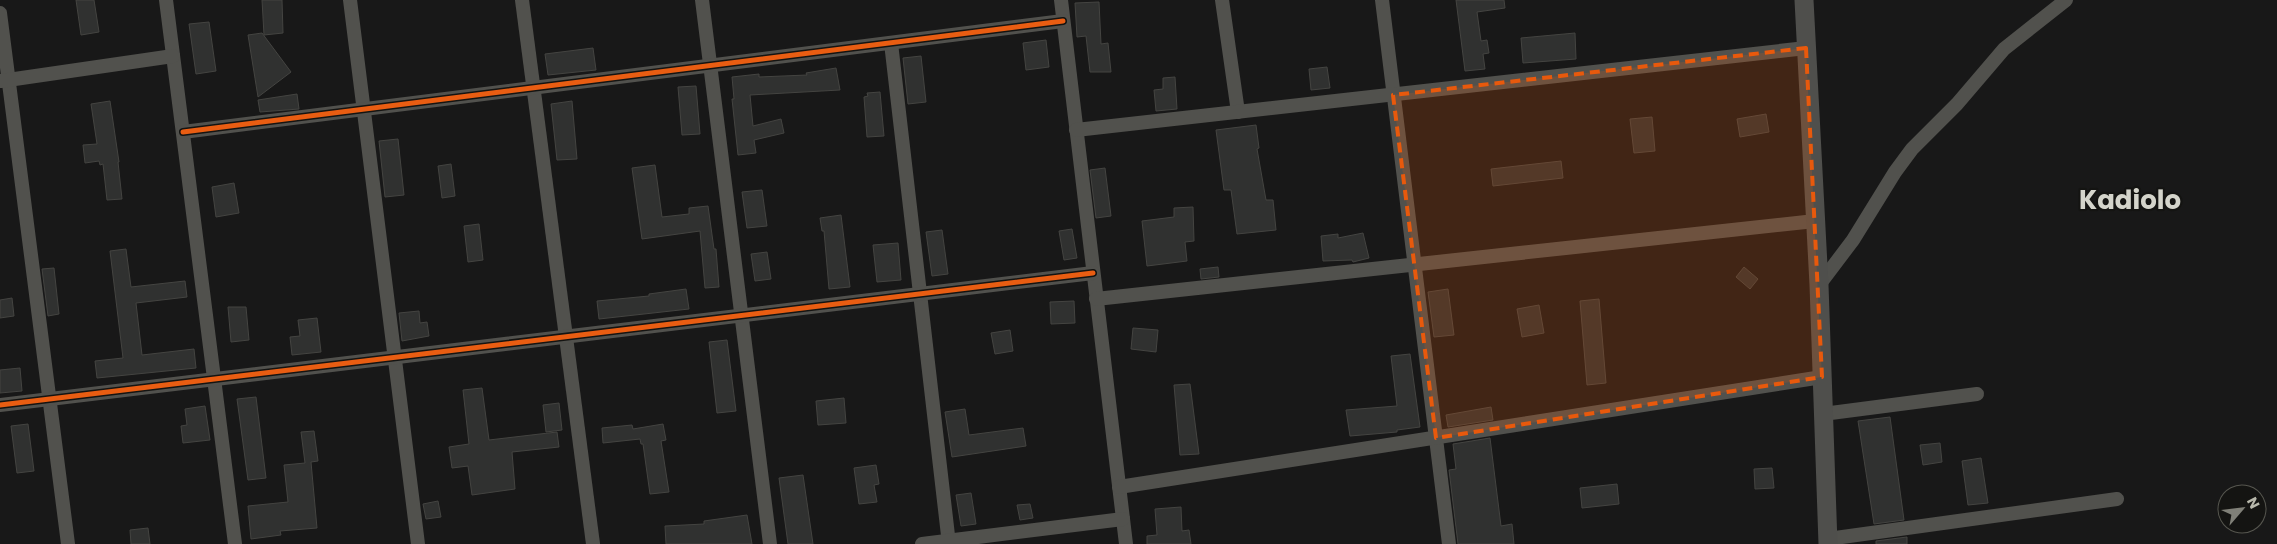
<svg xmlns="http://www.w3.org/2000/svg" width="2277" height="544" viewBox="0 0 2277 544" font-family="Poppins,sans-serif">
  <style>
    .building { fill: #303130; stroke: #444441 }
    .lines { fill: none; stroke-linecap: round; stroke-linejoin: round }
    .street { stroke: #51514d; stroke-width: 14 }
    .secondary { stroke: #4f4f4c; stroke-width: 19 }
    .cycleway-casing { stroke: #141412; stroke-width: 8 }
    .cycleway { stroke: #e95d12; stroke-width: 5 }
    .marked { fill: #e8590c; fill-opacity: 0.2; stroke: #e8590c; stroke-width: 4; stroke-dasharray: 10 6; stroke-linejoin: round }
    .labels { text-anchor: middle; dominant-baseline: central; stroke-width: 4.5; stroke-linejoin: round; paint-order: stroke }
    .town-label { font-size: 26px; font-weight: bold; fill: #d4d4cb; stroke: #141412 }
  </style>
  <rect width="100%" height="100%" fill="#181818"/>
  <!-- building -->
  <g class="building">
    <polygon points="76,0 94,0 99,32 81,35"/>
    <polygon points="262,0 282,0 283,33 264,35"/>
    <polygon points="1456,0 1504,0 1505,8 1477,12 1481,41 1487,40 1489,53 1483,54 1485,69 1465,71"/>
    <polygon points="1099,2 1101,44 1108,43 1111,72 1090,72 1086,36 1077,37 1075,3"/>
    <polygon points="209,22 216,71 196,74 189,24"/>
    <polygon points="262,33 291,72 258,97 248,35"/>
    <polygon points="1575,33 1576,59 1523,63 1521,38"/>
    <polygon points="1046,40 1049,67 1026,70 1023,43"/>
    <polygon points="593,48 596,70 548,75 545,54"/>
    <polygon points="921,56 926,102 908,104 903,58"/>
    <polygon points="1327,67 1330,88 1311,90 1309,69"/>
    <polygon points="836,68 840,90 750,95 753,126 781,119 784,133 754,140 756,153 738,155 732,99 734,99 732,77 759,74 759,77 807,75 806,73"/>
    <polygon points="1175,77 1177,109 1156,111 1154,90 1163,89 1163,78"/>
    <polygon points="696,86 700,134 682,135 678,87"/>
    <polygon points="880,92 884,136 867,137 864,97 868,96 867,93"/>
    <polygon points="297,94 299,109 260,112 258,100"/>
    <polygon points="110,101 119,162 118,162 122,199 107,200 103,164 100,165 99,161 85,163 83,145 97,144 91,104"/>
    <polygon points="572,101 577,159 557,160 551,104"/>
    <polygon points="1766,114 1769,132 1740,137 1737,119"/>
    <polygon points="1652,117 1655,151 1634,153 1630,119"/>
    <polygon points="1256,125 1259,148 1257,149 1266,200 1273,200 1276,230 1237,234 1231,190 1224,190 1216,130"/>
    <polygon points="398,139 404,195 385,197 379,141"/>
    <polygon points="1561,161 1563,178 1493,186 1491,169"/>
    <polygon points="451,164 455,196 442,198 438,166"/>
    <polygon points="655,165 662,217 689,214 689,208 708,206 714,249 716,249 719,287 705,288 700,231 642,239 632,168"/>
    <polygon points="1105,168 1111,216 1096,218 1090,170"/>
    <polygon points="234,183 239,213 216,217 212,187"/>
    <polygon points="762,190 767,226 747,228 742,192"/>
    <polygon points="1193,207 1194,241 1185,242 1187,261 1147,266 1142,221 1174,217 1174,208"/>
    <polygon points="841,215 850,287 829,289 824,231 822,231 820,218"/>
    <polygon points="479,224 483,260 468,262 464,226"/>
    <polygon points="1072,229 1077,258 1064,260 1059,231"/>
    <polygon points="942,230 948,274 932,276 926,232"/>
    <polygon points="1363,233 1369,258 1353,262 1352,260 1323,261 1321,236 1338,234 1338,238"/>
    <polygon points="898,243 901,280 877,282 873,245"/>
    <polygon points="126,249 131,287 185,281 187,297 136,303 142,355 194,349 196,368 97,378 95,361 123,358 110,251"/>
    <polygon points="767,252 771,279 755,281 751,254"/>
    <polygon points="1218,267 1219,277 1201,279 1200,269"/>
    <polygon points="1744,267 1758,279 1750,289 1736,277"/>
    <polygon points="54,268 59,314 48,316 42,269"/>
    <polygon points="686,289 689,309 599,319 597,301 649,296 649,294"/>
    <polygon points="1448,289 1454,335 1434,337 1428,292"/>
    <polygon points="12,298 14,316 0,318 0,300"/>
    <polygon points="1599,299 1606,383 1587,385 1580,301"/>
    <polygon points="1074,301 1075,323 1051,324 1050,302"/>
    <polygon points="1539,305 1544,333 1522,337 1517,309"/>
    <polygon points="228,307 246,307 249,340 231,342"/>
    <polygon points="419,311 420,323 427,322 429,336 402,341 399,313"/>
    <polygon points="317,318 321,352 292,355 290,337 300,336 298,320"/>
    <polygon points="1133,328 1158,330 1156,352 1131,349"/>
    <polygon points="1010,330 1013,351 995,354 991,333"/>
    <polygon points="727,340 736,411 717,413 709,342"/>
    <polygon points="1410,354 1420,427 1397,430 1397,432 1350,436 1346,410 1397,406 1391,356"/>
    <polygon points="20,368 22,391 0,393 0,370"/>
    <polygon points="1190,384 1199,454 1180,455 1174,385"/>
    <polygon points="482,388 489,440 557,432 559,447 512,452 515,489 472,495 468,466 452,468 449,447 469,444 463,390"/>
    <polygon points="256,397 266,478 248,480 237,399"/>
    <polygon points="844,398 846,423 818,425 816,401"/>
    <polygon points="559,403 562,430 546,432 543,405"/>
    <polygon points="205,406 210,440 183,443 181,426 187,425 185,409"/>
    <polygon points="1491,407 1493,420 1448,427 1446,415"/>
    <polygon points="965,409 969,435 1023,428 1026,446 952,457 945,412"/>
    <polygon points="1890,417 1904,520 1874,524 1858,421"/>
    <polygon points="28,424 34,471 17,473 11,426"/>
    <polygon points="663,424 666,440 661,441 669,492 650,494 643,444 641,444 640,439 603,443 602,428 632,425 633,429"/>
    <polygon points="314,431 318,461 311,462 317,528 280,531 281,535 251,539 248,506 288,502 284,465 305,463 301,432"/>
    <polygon points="1490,438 1501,526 1512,524 1514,544 1458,544 1449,470 1456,469 1453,444"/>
    <polygon points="1940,443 1942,462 1923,465 1920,445"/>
    <polygon points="1981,458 1988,503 1968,505 1962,461"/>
    <polygon points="876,465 879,484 874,485 877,502 859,504 854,468"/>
    <polygon points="1772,468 1774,488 1755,489 1754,469"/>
    <polygon points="803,475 813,544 788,544 779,478"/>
    <polygon points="1617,484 1619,504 1582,508 1580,488"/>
    <polygon points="971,493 976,524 961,526 956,495"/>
    <polygon points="438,501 441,517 426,519 423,504"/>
    <polygon points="1030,504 1033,518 1020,520 1017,505"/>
    <polygon points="1181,507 1182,531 1189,530 1191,544 1147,544 1147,536 1157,535 1155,509"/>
    <polygon points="747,515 752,544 666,544 665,526 704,524 704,521"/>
    <polygon points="148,528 150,544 131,544 130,530"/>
    <polygon points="1907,537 1907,544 1876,544 1876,541"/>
  </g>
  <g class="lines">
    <!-- street -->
    <g class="street">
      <polyline points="166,0 235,544"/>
      <polyline points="350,0 418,544"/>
      <polyline points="522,0 593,544"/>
      <polyline points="702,0 770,544"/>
      <polyline points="1061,0 1126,544"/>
      <polyline points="1222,0 1238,112"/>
      <polyline points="1382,0 1449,544"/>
      <polyline points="0,13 68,544"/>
      <polyline points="891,43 949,544"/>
      <polyline points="1,81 173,56"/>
      <polyline points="1076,130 1806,48"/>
      <polyline points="183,132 1063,21"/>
      <polyline points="1819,285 1853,240 1895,172 1912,149 1957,104 2004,49 2066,0"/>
      <polyline points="1096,299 1815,221"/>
      <polyline points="0,405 1093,273"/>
      <polyline points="1823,414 1977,394"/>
      <polyline points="1119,487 1822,377"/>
      <polyline points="1828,539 2117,499"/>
      <polyline points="922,544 1123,519"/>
    </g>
    <!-- secondary -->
    <polyline class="secondary" points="1804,0 1819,285 1828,544"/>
    <defs>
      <g id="cycleway">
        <polyline points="183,132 1063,21"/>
        <polyline points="0,405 1093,273"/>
      </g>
    </defs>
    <!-- cycleway casing -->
    <use href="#cycleway" class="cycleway-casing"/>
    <!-- cycleway -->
    <use href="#cycleway" class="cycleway"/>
  </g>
  <!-- marked area -->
  <path class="marked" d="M1806,48L1822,377L1436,438L1393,95Z"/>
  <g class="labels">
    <!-- town labels -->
    <g class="town-label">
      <text x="2130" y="200">Kadiolo</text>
    </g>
  </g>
  <!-- north arrow -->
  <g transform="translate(2242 509) rotate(62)"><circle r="24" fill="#141412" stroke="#56564f"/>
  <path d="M0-4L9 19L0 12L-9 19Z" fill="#808078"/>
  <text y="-8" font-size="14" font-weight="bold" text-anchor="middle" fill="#b8b8ab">N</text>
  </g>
</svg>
